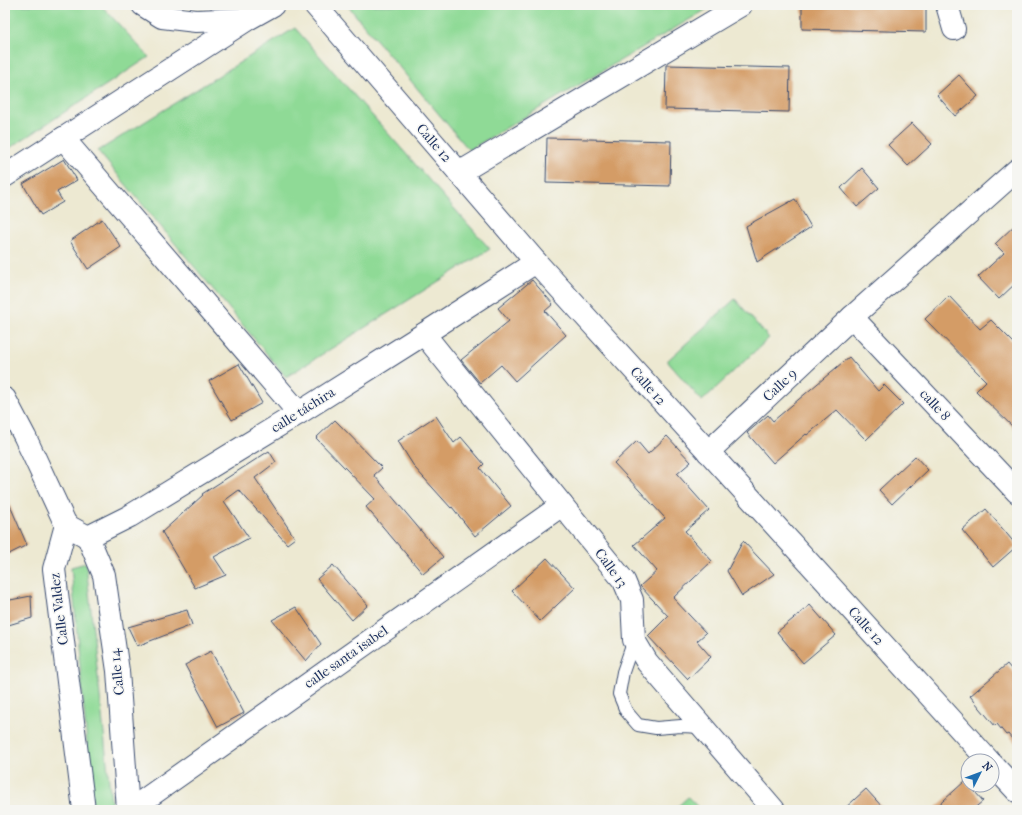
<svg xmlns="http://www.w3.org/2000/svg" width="1022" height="815" viewBox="0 0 1022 815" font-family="'IM FELL French Canon',serif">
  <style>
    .green { fill: #8fda96; stroke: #55847a }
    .building { fill: #d49c66 }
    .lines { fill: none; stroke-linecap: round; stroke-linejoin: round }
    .service-casing { stroke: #3a4b6f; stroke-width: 14 }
    .minor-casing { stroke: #3a4b6f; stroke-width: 24 }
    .tertiary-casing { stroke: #3a4b6f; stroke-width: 24 }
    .service { stroke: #fff; stroke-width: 12 }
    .minor { stroke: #fff; stroke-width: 22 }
    .tertiary { stroke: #fff; stroke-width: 22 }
    .labels { text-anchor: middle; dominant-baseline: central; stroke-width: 3; stroke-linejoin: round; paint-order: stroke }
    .street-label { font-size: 14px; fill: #1b2f5e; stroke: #f6f6f2 }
  </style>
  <rect width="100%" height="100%" fill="#f6f6f2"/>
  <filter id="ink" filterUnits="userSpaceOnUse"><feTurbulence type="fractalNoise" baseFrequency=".025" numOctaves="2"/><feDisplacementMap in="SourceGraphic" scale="8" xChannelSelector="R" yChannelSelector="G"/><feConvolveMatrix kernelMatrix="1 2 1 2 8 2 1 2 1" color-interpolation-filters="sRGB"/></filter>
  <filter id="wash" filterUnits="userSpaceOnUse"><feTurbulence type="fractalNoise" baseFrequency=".012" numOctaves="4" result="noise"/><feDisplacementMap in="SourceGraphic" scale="16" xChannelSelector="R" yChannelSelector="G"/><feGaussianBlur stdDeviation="0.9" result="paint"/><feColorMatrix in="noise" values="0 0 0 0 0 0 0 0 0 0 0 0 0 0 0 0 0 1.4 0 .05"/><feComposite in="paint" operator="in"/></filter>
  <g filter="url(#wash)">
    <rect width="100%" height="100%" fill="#ede9d2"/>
    <!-- green -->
    <g class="green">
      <polygon points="5,5 101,5 149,57 5,151"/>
      <polygon points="347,5 714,5 469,150"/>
      <polygon points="295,28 490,249 286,377 98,151"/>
      <polygon points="735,299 769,338 702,401 667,361"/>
      <polygon points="86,563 112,810 93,810 71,567"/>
      <polygon points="688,797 701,810 674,810"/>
    </g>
    <g id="blocks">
      <!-- building -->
      <g class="building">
        <polygon points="802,5 926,5 926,32 802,29"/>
        <polygon points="666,65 790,68 789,112 665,109"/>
        <polygon points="959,75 978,96 955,116 937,95"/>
        <polygon points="912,123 932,144 908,166 888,145"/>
        <polygon points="547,138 671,141 670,186 546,183"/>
        <polygon points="64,159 77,180 57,192 63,202 41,215 23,184"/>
        <polygon points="862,168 879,188 857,207 841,188"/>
        <polygon points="795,199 811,227 757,262 746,226"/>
        <polygon points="102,219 121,247 88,269 70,241"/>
        <polygon points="1017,223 1017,282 999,299 978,277 1004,253 995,244"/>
        <polygon points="532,280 553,304 545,311 566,335 515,381 501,365 480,383 461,360 509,321 498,308"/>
        <polygon points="949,296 980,329 991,320 1017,346 1017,431 976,391 986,381 925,319"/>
        <polygon points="849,357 878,391 884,385 903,404 866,440 837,410 807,435 806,434 773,463 747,433 768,415 773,421"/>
        <polygon points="239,364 262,403 232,420 209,381"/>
        <polygon points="436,416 454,443 461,437 484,464 480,468 511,506 475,536 452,507 451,508 415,468 398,441"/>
        <polygon points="335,420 382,468 374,475 443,557 423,574 366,507 375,499 316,438"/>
        <polygon points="667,436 691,462 677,474 709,510 685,531 712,561 673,598 706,633 697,641 711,657 688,679 648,636 668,616 640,586 657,571 634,545 665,518 614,463 637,441 648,454"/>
        <polygon points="269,451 276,462 255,478 295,538 287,544 239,490 224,501 249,538 214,557 226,575 195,588 162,532 203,495 202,494"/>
        <polygon points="915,456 928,470 892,504 879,490"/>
        <polygon points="5,494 27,545 5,556"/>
        <polygon points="986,509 1017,546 993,567 962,530"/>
        <polygon points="743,541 774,574 742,596 727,571"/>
        <polygon points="547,558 575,588 540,621 512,591"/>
        <polygon points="333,565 368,605 352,620 317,579"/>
        <polygon points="31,596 32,618 5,626 5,601"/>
        <polygon points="810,605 836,635 803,663 777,632"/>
        <polygon points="296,607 321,644 306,661 272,620"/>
        <polygon points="187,610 192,625 137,646 128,627"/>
        <polygon points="211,651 244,713 218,727 185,665"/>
        <polygon points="1007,664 1017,676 1017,745 1008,734 1006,735 997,724 995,726 970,696"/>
        <polygon points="965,781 968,784 968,785 969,785 983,801 972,810 933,810"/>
        <polygon points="866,789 885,810 843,810"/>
      </g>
    </g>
  </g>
  <g filter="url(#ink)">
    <use href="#blocks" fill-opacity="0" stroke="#3a4b6f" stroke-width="1"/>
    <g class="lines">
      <defs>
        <polyline id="service" points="634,640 623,672 619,694 626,711 638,725 656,728 681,726 702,727"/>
        <g id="minor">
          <polyline points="315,5 536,262 989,761"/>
          <polyline points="947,5 954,29"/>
          <polyline points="63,138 299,413"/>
          <polyline points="459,173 741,5"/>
          <polyline points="852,317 1017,492"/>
          <polyline points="424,334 562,505 624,581 632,600 634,640 647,662 774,810"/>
          <polyline points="5,399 25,437 66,525 54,569 84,810"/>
          <polyline points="708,452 852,317 1017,170"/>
          <polyline points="66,525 88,537 130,516 299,413 424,334 536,262"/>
          <polyline points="88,537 104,575 118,671 128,810"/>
          <polyline points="992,764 1017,791"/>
          <polyline points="130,810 562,505"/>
        </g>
        <g id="tertiary">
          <polyline points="143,5 162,17 196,21 247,19"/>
          <polyline points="5,176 248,19 273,5"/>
        </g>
      </defs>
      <!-- service casing -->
      <use href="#service" class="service-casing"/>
      <!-- minor casing -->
      <use href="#minor" class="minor-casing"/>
      <!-- tertiary casing -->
      <use href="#tertiary" class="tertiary-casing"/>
      <!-- service -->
      <use href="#service" class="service"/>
      <!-- minor -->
      <use href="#minor" class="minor"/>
      <!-- tertiary -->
      <use href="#tertiary" class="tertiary"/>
    </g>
  </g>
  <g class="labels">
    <!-- street labels -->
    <g class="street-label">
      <text transform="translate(434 143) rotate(49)">Calle 12</text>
      <text transform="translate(780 385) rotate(-43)">Calle 9</text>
      <text transform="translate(648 386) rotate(48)">Calle 12</text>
      <text transform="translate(935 405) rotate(47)">calle 8</text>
      <text transform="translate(303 410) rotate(-32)">calle táchira</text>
      <text transform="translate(611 568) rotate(54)">Calle 13</text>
      <text transform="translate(59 609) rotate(-97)">Calle Valdez</text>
      <text transform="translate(866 626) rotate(48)">Calle 12</text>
      <text transform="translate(346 657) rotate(-35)">calle santa isabel</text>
      <text transform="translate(117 672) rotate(-96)">Calle 14</text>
    </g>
  </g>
  <!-- margin -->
  <rect width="1022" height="815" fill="none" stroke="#f6f6f2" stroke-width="20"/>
  <!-- north arrow -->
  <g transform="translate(980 773) rotate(48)"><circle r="19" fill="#f6f6f2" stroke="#9ea6b7"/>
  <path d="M0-3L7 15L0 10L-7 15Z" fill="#1f6fb2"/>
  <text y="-6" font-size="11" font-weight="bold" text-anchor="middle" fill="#1b2f5e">N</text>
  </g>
</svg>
